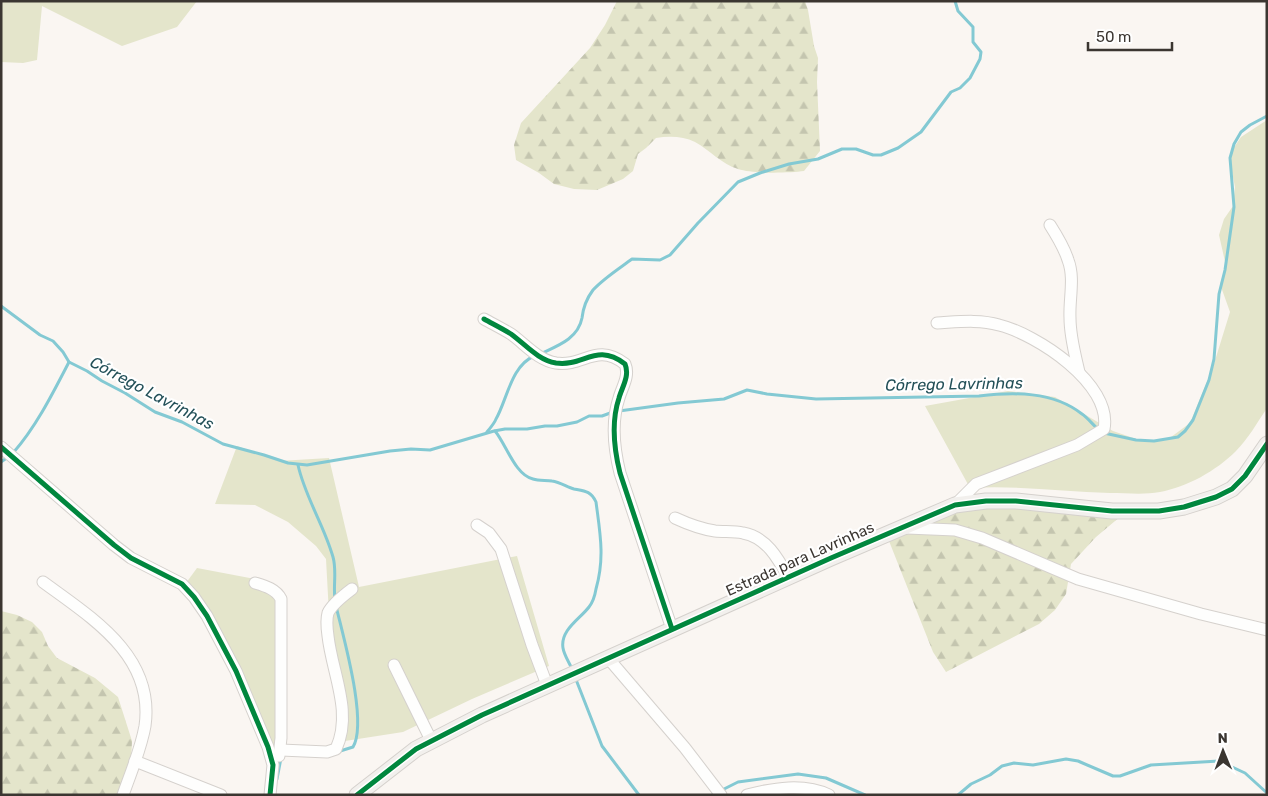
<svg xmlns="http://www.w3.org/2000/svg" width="1268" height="796" viewBox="0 0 1268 796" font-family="Rubik,sans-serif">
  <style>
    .grass { fill: #e4e5cb }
    .forest { fill: url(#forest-firs) }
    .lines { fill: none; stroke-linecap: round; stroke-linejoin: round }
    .stream { stroke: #83c9d3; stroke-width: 3 }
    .street-casing { stroke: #d5d1cd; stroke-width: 13 }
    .secondary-casing { stroke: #d5d1cd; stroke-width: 17 }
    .street { stroke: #fefefd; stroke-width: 11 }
    .secondary { stroke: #f2f0ed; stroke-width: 15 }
    .cycleway-casing { stroke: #fff; stroke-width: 8 }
    .cycleway { stroke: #00873e; stroke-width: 5 }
    .labels { text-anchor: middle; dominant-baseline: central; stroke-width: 4.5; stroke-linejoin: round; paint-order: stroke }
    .street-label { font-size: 15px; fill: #3b3631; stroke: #fff }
    .water-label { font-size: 16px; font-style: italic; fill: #235058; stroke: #fff }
  </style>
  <defs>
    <pattern id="forest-firs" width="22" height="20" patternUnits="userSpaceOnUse" patternTransform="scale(1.25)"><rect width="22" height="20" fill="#e4e5cb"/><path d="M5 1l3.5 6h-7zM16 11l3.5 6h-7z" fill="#c4c5af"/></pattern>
  </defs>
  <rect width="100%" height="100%" fill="#faf6f2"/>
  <!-- grass -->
  <g class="grass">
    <polygon points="1,1 197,1 177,27 122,46 42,6 37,60 23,63 1,62"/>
    <path d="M1267,120V408C1257,423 1248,439 1236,451C1216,471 1187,487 1160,492C1144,495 1126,493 1110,493C1063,492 1017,485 970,488L925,406L1008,391L1055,397L1113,431L1142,441L1167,440L1190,423L1213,367L1230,312L1220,284L1226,266L1219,235L1224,219L1233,206L1235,187L1231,167V152L1241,137Z"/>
    <polygon points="237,446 279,461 329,458 359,587 517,556 549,666 472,699 403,732 345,741 329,655 329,614 326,559 316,546 288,522 255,505 215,504"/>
    <polygon points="197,568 255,579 276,600 276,744 274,755 186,583"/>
  </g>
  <!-- forest -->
  <g class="forest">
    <path d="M617,1H805L808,10L814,46L818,58L817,82L820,151L804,171C789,173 753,174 738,169C721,164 710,150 695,142C683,136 669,136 656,138L646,148L638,154L633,171L623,179L597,190L574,189L554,184L539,173L516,160L514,145L521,123L590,48L605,25Z"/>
    <polygon points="998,501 1121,516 1096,537 1071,564 1066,594 1055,610 1039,624 946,672 933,652 889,541 944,514"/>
    <polygon points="1,611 17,615 32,622 42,632 48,646 57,658 95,678 118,697 132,741 131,763 119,795 1,795"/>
  </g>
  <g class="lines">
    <!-- stream -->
    <g class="stream">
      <polyline points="1,306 40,335 53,341 63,352 69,362 87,371 102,381 125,393 155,412 182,422 223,444 264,455 288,463 307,465 390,451 411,449 430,450 494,431 505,429 527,429 545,426 557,426 577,422 589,416 602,416 613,412"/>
      <path d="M540,354C557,346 578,339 582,318C583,309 587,298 593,290C604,278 620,268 632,259L660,260L670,255L698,223L738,182L760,173L789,164L818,159L842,149H856L873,155H881L898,148L921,132L951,92L960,88L970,78L980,59L981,52L973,42V27L958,11L955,1"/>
      <path d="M619,411L678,403L724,399L747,390L767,394L816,399L979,396C1013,392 1053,391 1082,414C1088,418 1093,425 1099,430"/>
      <path d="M495,431C506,444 515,475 533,479C539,481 546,480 552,481C560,482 567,487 574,489C585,491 591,491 596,502C600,533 605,557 596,589C595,595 593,602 589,607C580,619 560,630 563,648C564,655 569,662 572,669"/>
      <path d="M487,432C490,428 494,424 496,419C507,400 511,366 534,356"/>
      <polyline points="1104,433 1136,440 1154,441 1178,437 1185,431 1193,420 1209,380 1214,359 1219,294 1225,270 1234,207 1230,158 1234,144 1241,132 1250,125 1267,116"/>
      <path d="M13,453C36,427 53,393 69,362"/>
      <polyline points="1,462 8,457"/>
      <path d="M298,465C305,497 324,525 333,557C337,571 333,585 335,600"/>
      <path d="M336,606C343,636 368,722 353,747L337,752"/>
      <polyline points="575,677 602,746 639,795"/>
      <polyline points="277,779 281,758"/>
      <polyline points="712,795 738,782 798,774 826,778 865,795"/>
      <polyline points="958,795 971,784 990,775 1002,766 1014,763 1033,765 1066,759 1078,761 1113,776 1120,776 1151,765 1219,761 1245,773 1267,793"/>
    </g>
    <defs>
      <g id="street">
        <path d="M1050,225C1057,236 1064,247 1068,260C1075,278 1069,299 1070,318C1070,337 1075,354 1079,372"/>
        <path d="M484,319C493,324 503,329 511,334C526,345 538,360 556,363C584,367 596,342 625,364C630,376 622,387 619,398C611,422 614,449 620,473L672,629"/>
        <path d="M937,323C957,322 979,319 999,325C1036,334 1113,384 1104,429L1077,445L976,484L955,505"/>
        <polyline points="1,447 114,545 131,558 182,584 194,597 207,616 236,671 268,747 273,765 270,795"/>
        <path d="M675,518C688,524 701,529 715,531C724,532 734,531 743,533C766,537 778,558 788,577"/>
        <polyline points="477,525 489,533 501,549 532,645 547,685"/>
        <polyline points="907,528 955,530 982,538 1078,579 1201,614 1267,630"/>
        <path d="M43,582C92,618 155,656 145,726C141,749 131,772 123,795"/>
        <path d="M255,583C265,586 276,589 281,599V738L279,756"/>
        <polyline points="608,658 685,748 721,795"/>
        <polyline points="394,665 431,740"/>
        <path d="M281,750L327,752L336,749C353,712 332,673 328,636C327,629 326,620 328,613C332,604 344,595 352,589"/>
        <polyline points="135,761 221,795"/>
        <path d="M747,795C774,788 804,783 829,795"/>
      </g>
      <polyline id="secondary" points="357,795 416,749 482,715 831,558 955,505 986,501 1016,501 1112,511 1159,511 1184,507 1216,497 1232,489 1245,476 1267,444"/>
    </defs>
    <!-- street casing -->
    <use href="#street" class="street-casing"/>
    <!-- secondary casing -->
    <use href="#secondary" class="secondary-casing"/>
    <!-- street -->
    <use href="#street" class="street"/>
    <!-- secondary -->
    <use href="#secondary" class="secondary"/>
    <defs>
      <g id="cycleway">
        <path d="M484,319C493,324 503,329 511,334C526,345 538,360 556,363C584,367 596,342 625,364C630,376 622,387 619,398C611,422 614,449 620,473L672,629"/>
        <polyline points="1,447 114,545 131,558 182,584 194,597 207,616 236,671 268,747 273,765 270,795"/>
        <polyline points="357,795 416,749 482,715 831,558 955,505 986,501 1016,501 1112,511 1159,511 1184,507 1216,497 1232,489 1245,476 1267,444"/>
      </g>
    </defs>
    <!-- cycleway casing -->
    <use href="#cycleway" class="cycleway-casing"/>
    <!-- cycleway -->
    <use href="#cycleway" class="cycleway"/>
  </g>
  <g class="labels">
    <!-- street labels -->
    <g class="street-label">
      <text transform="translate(800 559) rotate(-24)">Estrada para Lavrinhas</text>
    </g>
    <!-- water labels -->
    <g class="water-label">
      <text transform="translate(954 384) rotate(-1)">Córrego Lavrinhas</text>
      <text transform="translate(152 393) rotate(28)">Córrego Lavrinhas</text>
    </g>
  </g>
  <!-- border -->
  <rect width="1268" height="796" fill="none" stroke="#3b3631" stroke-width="5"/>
  <!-- north arrow -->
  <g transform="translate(1223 751) rotate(359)" stroke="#ffffff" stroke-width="4" paint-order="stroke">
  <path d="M0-4L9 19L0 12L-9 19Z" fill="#3b3631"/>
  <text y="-8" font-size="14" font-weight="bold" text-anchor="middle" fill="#3b3631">N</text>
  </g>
  <!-- scale -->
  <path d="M1088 42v8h84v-8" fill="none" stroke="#3b3631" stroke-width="2.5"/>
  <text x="1096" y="42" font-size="15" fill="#3b3631" stroke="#ffffff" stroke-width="4" paint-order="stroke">50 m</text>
</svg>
